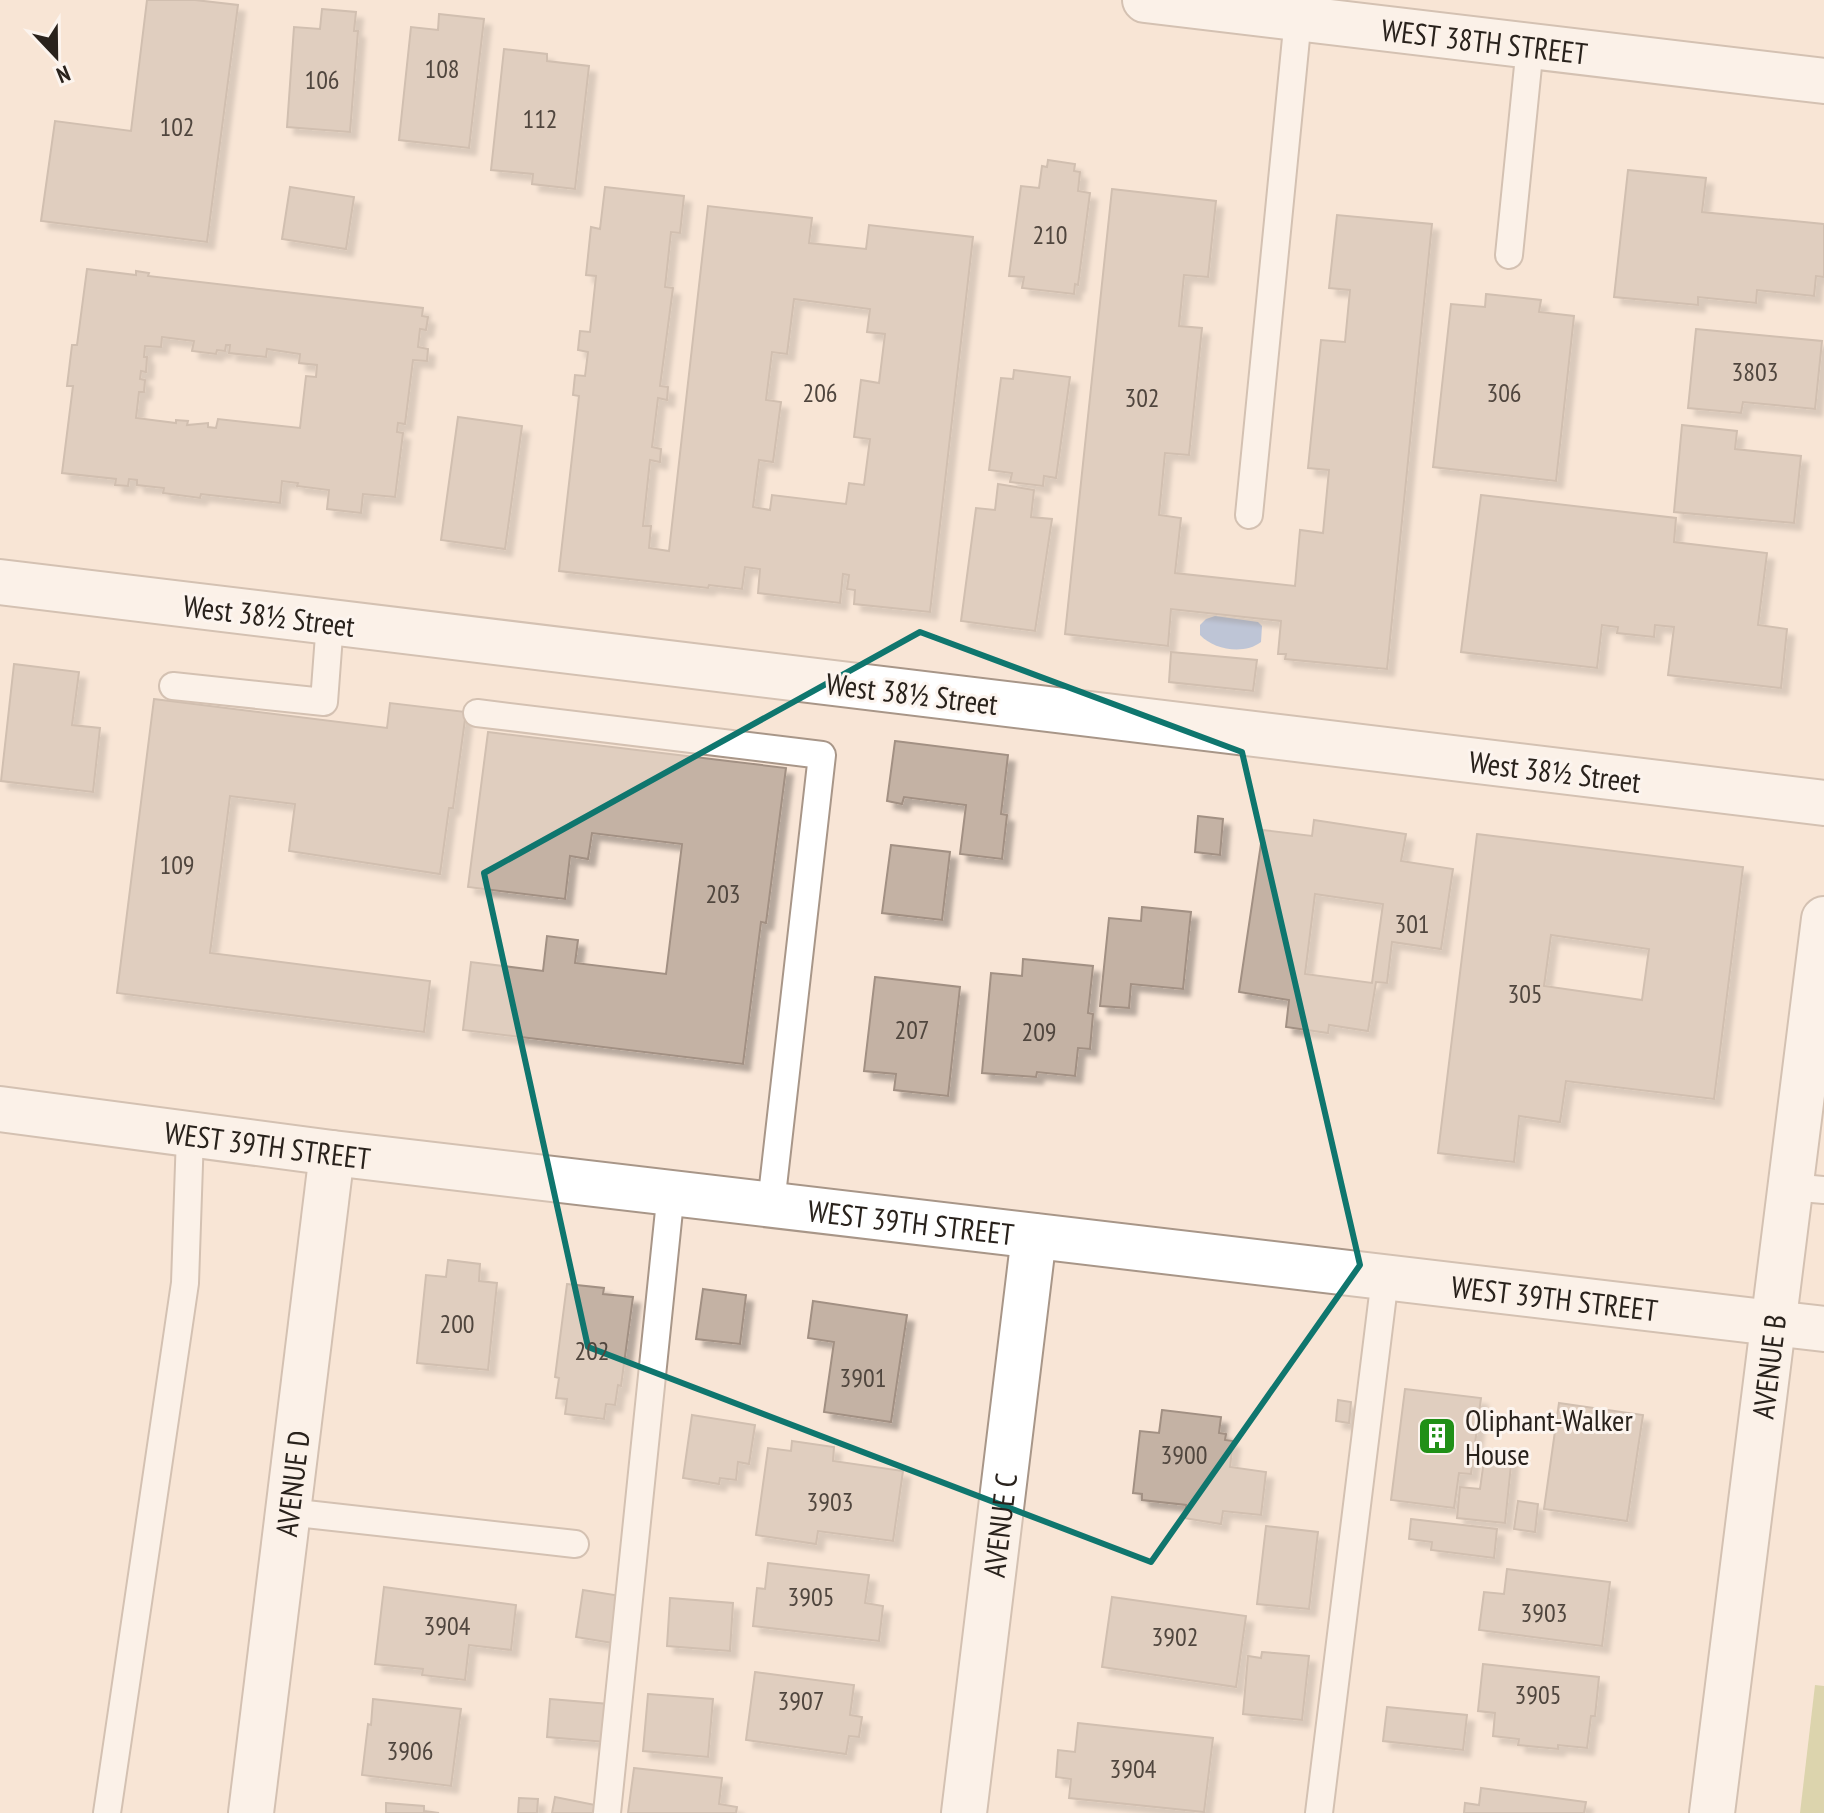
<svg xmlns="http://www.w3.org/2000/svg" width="1824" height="1813" viewBox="0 0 1824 1813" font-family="'PT Sans Narrow',sans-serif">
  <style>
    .green { fill: #babf7d }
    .water { fill: #799ed8 }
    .building { fill: #c4b2a4; stroke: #a29083; stroke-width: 2; fill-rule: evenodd; filter: url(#shadow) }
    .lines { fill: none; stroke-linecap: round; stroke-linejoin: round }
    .lane-casing { stroke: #a89688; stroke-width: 30 }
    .street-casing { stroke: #a89688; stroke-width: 48 }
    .secondary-casing { stroke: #a89688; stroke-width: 48 }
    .lane { stroke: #fff; stroke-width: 26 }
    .street { stroke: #fff; stroke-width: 44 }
    .secondary { stroke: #fff; stroke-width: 44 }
    .marked { fill: none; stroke: #0f766e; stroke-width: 6; stroke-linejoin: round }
    .labels { text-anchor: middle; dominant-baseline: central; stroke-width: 6; stroke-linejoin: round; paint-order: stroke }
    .number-label { font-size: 26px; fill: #50463e }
    .street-label { font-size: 30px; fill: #29221c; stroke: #fcf4ee }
    .poi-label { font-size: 30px; fill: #29221c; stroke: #fcf4ee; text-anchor: start }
  </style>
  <defs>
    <filter id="shadow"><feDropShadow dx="7" dy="7" stdDeviation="2" flood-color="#0004"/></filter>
  </defs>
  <rect width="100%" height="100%" fill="#f8e5d6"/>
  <!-- green -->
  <polygon class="green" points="1815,1685 1824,1686 1824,1813 1800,1813"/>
  <!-- water -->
  <path class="water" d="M1215,616L1258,622L1262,626L1261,642C1244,655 1214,650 1200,635V625L1206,619Z"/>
  <!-- building -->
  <g class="building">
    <polygon points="147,0 195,0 238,5 207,242 41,221 55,121 131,131"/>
    <polygon points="322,9 356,12 354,31 358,31 350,132 287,127 294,27 320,29"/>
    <polygon points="439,14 484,19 469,148 399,140 411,27 438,30"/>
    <polygon points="504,49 547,54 547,61 589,66 575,189 532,184 533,174 491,170"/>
    <polygon points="1048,160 1075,164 1074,171 1080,172 1078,191 1090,193 1078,285 1075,284 1074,294 1022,288 1024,277 1009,276 1021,186 1039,188 1042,166 1047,167"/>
    <polygon points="1628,170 1706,178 1702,212 1824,224 1824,277 1816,276 1814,296 1757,290 1756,303 1698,297 1698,305 1614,297"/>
    <polygon points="290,187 354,197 346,249 282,239"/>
    <path d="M605,187L684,196L680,233L671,232L665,287L673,288L660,386L668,387L667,400L658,398L652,447L661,449L660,462L650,460L643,526H651L649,548L669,551L708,206L812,218L809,243L866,249L869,225L973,237L930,612L854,604L855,590L847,589L849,575L843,574L840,603L758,593L760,569L745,567L742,589L709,585L708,588L559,571L579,396L573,395L575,375L585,376L588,352L578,350L580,331L590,332L596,276L586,275L591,227L600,229ZM794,299L870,309L867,332L885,334L879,383L861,380L854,437L870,439L864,485L849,483L846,504L772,495L770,510L753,507L759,460L773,462L781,402L766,400L772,352L787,354Z"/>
    <polygon points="1112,189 1216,201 1208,277 1184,275 1179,326 1202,328 1189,455 1165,453 1159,515 1181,518 1175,573 1295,586 1300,530 1323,533 1329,470 1308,468 1321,340 1345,342 1350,290 1329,288 1337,215 1432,224 1387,669 1285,659 1286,654 1278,654 1281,621 1171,609 1168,646 1065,634"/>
    <path d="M87,269L136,275V271L149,273L148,276L423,308L422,316L428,317L426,330L420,329L418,347L428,349L427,361L413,360L405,424L398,423L397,432L403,433L395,497L363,494L361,513L327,509L329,490L297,486L298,483L282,481L280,503L201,494L200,498L163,493L164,488L137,485V480L129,479L128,486L115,485L116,479L62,473L73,386H67L72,345H77ZM162,337L194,341L192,351L216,354L217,350L225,351L226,345H230L229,353L266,357L267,349L300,354L299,363L317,365L316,377L306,376L300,428L218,419L216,428L208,427V423L187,425L188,421L176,420V423L136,418L139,392H144L145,380L140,379L141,371L146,372L147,357H144L145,346L161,347Z"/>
    <polygon points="1486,294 1541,300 1539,312 1574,316 1556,481 1433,467 1451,304 1485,307"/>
    <polygon points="1696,329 1822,341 1815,409 1743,402 1741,413 1688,408"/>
    <polygon points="1014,370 1070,377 1056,478 1044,476 1043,486 1010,482 1012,473 989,470 1001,378 1013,379"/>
    <polygon points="458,417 522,426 505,549 441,540"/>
    <polygon points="1682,425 1737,431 1735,449 1801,456 1794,523 1674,512"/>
    <polygon points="998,484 1034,490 1031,517 1052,519 1035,631 961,621 976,508 995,510"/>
    <polygon points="1481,495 1676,518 1674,542 1767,553 1758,625 1787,629 1781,688 1668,675 1674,627 1655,625 1654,637 1617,633 1618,627 1602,625 1597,668 1461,652"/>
    <polygon points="1171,652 1257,660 1253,691 1169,682"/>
    <polygon points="14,664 79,672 72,725 100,728 93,792 1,781"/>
    <polygon points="154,699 387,728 390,703 466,712 453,808 449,808 440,874 289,851 295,804 230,796 210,953 430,981 424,1032 117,993"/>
    <polygon points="488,732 786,768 766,923 761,922 743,1064 463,1030 471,962 543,971 547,936 578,940 575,963 666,974 682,844 592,833 588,859 570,856 565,899 468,887"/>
    <polygon points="895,741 1008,755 1001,814 1007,815 1002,859 960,854 966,805 904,797 902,804 887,801"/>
    <polygon points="1198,816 1223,819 1220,855 1195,852"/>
    <path d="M1314,820L1406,834L1401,861L1453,869L1441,949L1392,942L1387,983L1376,982L1368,1031L1329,1025L1328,1033L1286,1027L1289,1000L1239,992L1263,830L1312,836ZM1315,894L1383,904L1372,983L1305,974Z"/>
    <path d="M1477,834L1743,867L1714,1099L1566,1081L1560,1122L1519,1116L1514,1162L1438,1153ZM1551,935L1649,949L1642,1000L1544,986Z"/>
    <polygon points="891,845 950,852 942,920 882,913"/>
    <polygon points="1142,907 1191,912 1183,989 1131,984 1129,1008 1100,1006 1109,918 1141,921"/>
    <polygon points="1023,959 1093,966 1088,1013 1093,1014 1090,1049 1078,1048 1075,1076 1037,1072 1036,1077 982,1073 991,973 1022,976"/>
    <polygon points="875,977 960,987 948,1096 894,1090 896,1074 864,1071"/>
    <polygon points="448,1260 480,1264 479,1281 497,1283 488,1370 417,1363 426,1275 446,1277"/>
    <polygon points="567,1284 604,1288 603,1294 633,1297 621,1386 618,1385 615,1405 606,1404 604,1419 565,1414 567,1399 556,1398 559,1378 555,1377"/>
    <polygon points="703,1289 746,1295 740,1344 696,1339"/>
    <polygon points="813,1301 907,1315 891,1422 824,1412 834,1342 808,1338"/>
    <polygon points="1405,1389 1481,1398 1471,1474 1459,1473 1454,1508 1391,1500"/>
    <polygon points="1338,1400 1351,1402 1349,1423 1336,1421"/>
    <polygon points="1559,1403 1643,1415 1627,1521 1544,1509"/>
    <polygon points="1162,1410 1221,1417 1219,1433 1226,1434 1225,1440 1233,1441 1230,1467 1266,1472 1261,1515 1223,1511 1221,1524 1184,1518 1186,1505 1142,1500 1142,1494 1133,1493 1140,1431 1159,1433"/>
    <polygon points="692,1415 755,1425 749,1464 738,1462 736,1480 720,1478 719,1484 683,1478"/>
    <polygon points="792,1441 834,1447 833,1461 903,1471 893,1541 818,1531 816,1544 756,1535 768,1448 791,1451"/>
    <polygon points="1485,1453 1512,1455 1505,1523 1457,1518 1460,1487 1480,1489"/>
    <polygon points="1518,1501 1538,1504 1535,1532 1514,1529"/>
    <polygon points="1411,1519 1497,1529 1494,1558 1431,1550 1432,1542 1409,1539"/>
    <polygon points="1266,1526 1318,1532 1309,1609 1257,1604"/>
    <polygon points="768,1563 869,1575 865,1603 883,1606 879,1641 753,1626 757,1588 765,1589"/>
    <polygon points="1507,1569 1610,1582 1602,1646 1479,1630 1484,1592 1504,1594"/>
    <polygon points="384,1587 516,1605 511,1650 469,1645 465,1680 422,1675 423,1669 375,1664"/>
    <polygon points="583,1590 627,1597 619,1644 576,1637"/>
    <polygon points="1112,1597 1246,1616 1236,1687 1102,1667"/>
    <polygon points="670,1598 733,1603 730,1651 667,1646"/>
    <polygon points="1262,1652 1309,1656 1302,1720 1243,1714 1248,1656 1261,1658"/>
    <polygon points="1483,1664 1599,1677 1595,1716 1591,1716 1587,1748 1558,1745 1558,1749 1518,1745 1519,1739 1493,1736 1495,1713 1478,1711"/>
    <polygon points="755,1672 854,1685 850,1715 862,1717 859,1737 849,1736 846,1754 746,1740"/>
    <polygon points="648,1694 713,1699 708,1757 643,1751"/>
    <polygon points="373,1699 461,1709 451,1786 362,1775 368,1724 371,1725"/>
    <polygon points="550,1699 609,1704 606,1742 547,1737"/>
    <polygon points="1387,1707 1467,1715 1463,1750 1383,1741"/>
    <polygon points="1078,1723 1213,1738 1204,1812 1069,1798 1071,1779 1056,1777 1058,1750 1075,1752"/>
    <polygon points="634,1768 722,1778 719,1804 737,1807 736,1813 628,1813"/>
    <polygon points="1481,1788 1586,1802 1584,1813 1464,1813 1465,1803 1479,1805"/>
    <polygon points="555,1797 595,1805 593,1813 552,1813"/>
    <polygon points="519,1798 538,1799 537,1813 518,1813"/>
    <polygon points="386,1803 424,1806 424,1811 439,1813 386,1813"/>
  </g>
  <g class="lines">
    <defs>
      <g id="lane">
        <polyline points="1509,255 1530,46"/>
        <polyline points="1249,515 1298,18"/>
        <polyline points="173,686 324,702 330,622"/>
        <polyline points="477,713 822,755 771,1204"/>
        <polyline points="1790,1187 1824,1190"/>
        <polyline points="288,1512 575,1544"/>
        <polyline points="107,1813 185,1283 190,1135"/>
        <polyline points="607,1813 671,1191"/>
        <polyline points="1319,1813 1385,1278"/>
      </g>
      <g id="street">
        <polyline points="0,582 1824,803"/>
        <path id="s1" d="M0,1109L332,1153L1824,1329"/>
        <path id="s2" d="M251,1813L332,1153"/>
        <path id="s3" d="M964,1813L1034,1236"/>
        <path id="s4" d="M1712,1813L1824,919"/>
      </g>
      <g id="secondary">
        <path id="s5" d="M1145,0L1824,81"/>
      </g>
    </defs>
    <!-- lane casing -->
    <use href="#lane" class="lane-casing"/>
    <!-- street casing -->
    <use href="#street" class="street-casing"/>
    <!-- secondary casing -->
    <use href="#secondary" class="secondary-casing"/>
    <!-- lane -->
    <use href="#lane" class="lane"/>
    <!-- street -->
    <use href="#street" class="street"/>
    <!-- secondary -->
    <use href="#secondary" class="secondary"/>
  </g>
  <!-- marked area -->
  <path d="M0 0H1824V1813H0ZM920,632L1242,752L1360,1265L1151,1562L588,1347L484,873Z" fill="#f8e5d6" fill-opacity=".55" fill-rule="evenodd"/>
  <path class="marked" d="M920,632L1242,752L1360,1265L1151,1562L588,1347L484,873Z"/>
  <!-- icons -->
  <defs>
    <symbol id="building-square" viewBox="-11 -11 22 22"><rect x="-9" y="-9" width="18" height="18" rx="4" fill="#219017" stroke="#fcf4ee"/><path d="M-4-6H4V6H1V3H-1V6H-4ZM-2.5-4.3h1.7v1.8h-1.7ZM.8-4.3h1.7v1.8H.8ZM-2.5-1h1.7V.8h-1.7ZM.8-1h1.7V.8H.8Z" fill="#fff"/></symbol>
  </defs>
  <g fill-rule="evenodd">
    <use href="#building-square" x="1415" y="1414" width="44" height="44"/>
  </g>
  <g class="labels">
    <!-- number labels -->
    <g class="number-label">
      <text x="442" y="68">108</text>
      <text x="322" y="79">106</text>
      <text x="540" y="118">112</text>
      <text x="177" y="126">102</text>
      <text x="1050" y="234">210</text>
      <text x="1755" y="371">3803</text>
      <text x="820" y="392">206</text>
      <text x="1504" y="392">306</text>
      <text x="1142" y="397">302</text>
      <text x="177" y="864">109</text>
      <text x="723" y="893">203</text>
      <text x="1412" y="923">301</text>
      <text x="1525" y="993">305</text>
      <text x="912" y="1029">207</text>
      <text x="1039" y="1031">209</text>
      <text x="457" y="1323">200</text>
      <text x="592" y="1350">202</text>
      <text x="863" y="1377">3901</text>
      <text x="1184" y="1454">3900</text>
      <text x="830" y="1501">3903</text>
      <text x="811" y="1596">3905</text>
      <text x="1544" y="1612">3903</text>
      <text x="447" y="1625">3904</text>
      <text x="1175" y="1636">3902</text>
      <text x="1538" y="1694">3905</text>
      <text x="801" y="1700">3907</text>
      <text x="410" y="1750">3906</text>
      <text x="1133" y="1768">3904</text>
    </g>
    <!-- street labels -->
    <g class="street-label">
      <text stroke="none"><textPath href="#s5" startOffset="342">WEST 38TH STREET</textPath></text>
      <text transform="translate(269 615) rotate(7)">West 38½ Street</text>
      <text transform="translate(912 693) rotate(7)">West 38½ Street</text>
      <text transform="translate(1555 771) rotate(7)">West 38½ Street</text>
      <text stroke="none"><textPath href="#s1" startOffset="270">WEST 39TH STREET</textPath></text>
      <text stroke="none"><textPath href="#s1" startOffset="918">WEST 39TH STREET</textPath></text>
      <text stroke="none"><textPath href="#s1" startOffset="1566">WEST 39TH STREET</textPath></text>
      <text stroke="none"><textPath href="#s4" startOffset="450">AVENUE B</textPath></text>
      <text stroke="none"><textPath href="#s2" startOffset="332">AVENUE D</textPath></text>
      <text stroke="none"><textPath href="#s3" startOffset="290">AVENUE C</textPath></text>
    </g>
    <!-- poi labels -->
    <g class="poi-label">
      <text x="1465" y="1419">Oliphant-Walker<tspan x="1465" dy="34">House</tspan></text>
    </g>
  </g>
  <!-- north arrow -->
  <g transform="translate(56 56) rotate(158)" stroke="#fcf4ee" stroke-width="6" paint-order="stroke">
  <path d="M0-6L14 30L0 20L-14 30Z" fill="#29221c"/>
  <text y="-12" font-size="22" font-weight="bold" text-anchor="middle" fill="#29221c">N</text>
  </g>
</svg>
